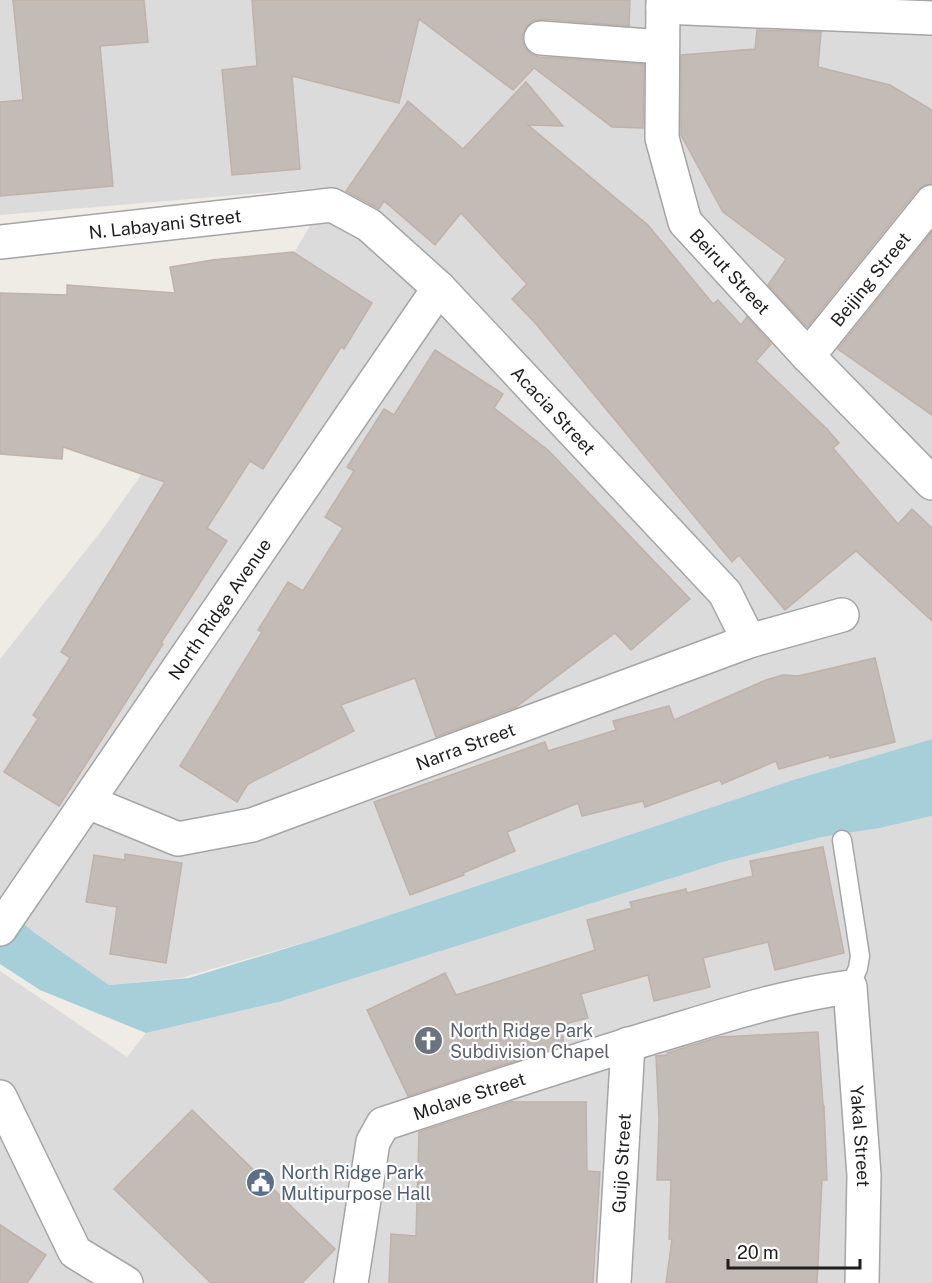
<svg xmlns="http://www.w3.org/2000/svg" width="932" height="1283" viewBox="0 0 932 1283" font-family="'Public Sans',sans-serif">
  <style>
    .residential { fill: #dcdbdb }
    .water { fill: #a7cfda }
    .building { fill: #c3bbb5; stroke: #c0b2a8; stroke-width: 1.5 }
    .lines { fill: none; stroke-linecap: round; stroke-linejoin: round }
    .service-casing { stroke: #a5a5a5; stroke-width: 21 }
    .minor-casing { stroke: #a5a5a5; stroke-width: 36 }
    .service { stroke: #fff; stroke-width: 18 }
    .minor { stroke: #fff; stroke-width: 33 }
    .labels { text-anchor: middle; dominant-baseline: central; stroke-width: 4.5; stroke-linejoin: round; paint-order: stroke }
    .street-label { font-size: 18px; fill: #1e1e1e; stroke: #fff }
    .worship-label { font-size: 18px; fill: #5b616d; stroke: #fff; text-anchor: start }
    .service-label { font-size: 18px; fill: #4e5e75; stroke: #fff; text-anchor: start }
  </style>
  <rect width="100%" height="100%" fill="#efece5"/>
  <!-- residential -->
  <g class="residential">
    <polygon points="0,0 932,0 932,739 793,780 330,935 181,978 109,985 35,933 0,904 0,659 102,530 266,300 333,187 0,215"/>
    <polygon points="932,816 932,1283 0,1283 0,971 127,1057 146,1033 279,1002 723,862 822,837 880,828"/>
  </g>
  <!-- water -->
  <polygon class="water" points="932,739 932,816 880,828 822,837 723,862 279,1002 146,1033 40,990 0,964 0,904 35,933 109,985 189,978 330,935 793,780"/>
  <!-- building -->
  <g class="building">
    <polygon points="13,0 144,0 148,42 100,46 113,186 0,196 0,102 23,100"/>
    <polygon points="252,0 630,0 629,26 542,19 533,21 526,27 522,37 524,47 531,54 539,57 644,64 643,128 612,127 534,68 513,90 419,19 399,103 292,76 300,169 232,175 222,70 257,66"/>
    <polygon points="757,30 821,32 818,67 890,85 932,110 932,184 925,185 917,190 807,327 768,285 786,259 723,212 681,135 681,55 755,49"/>
    <polygon points="526,82 563,126 528,125 648,225 713,304 718,300 741,325 747,317 771,344 756,361 827,429 839,443 833,448 898,524 912,509 932,528 932,621 856,551 785,610 739,555 732,562 536,324 512,299 527,284 461,213 435,245 384,201 379,209 346,191 408,101 463,149"/>
    <polygon points="932,232 932,415 838,349"/>
    <polygon points="293,252 372,303 344,349 341,347 263,469 250,461 207,528 227,541 161,643 163,644 59,806 4,772 38,719 33,715 70,658 61,652 165,482 63,447 62,459 0,454 0,293 67,295 67,285 175,293 170,267 212,260"/>
    <polygon points="435,350 503,394 494,408 548,450 690,599 631,650 615,633 516,707 436,737 415,678 341,705 354,731 248,784 237,802 180,766 262,632 258,630 288,582 303,591 343,528 325,517 354,471 347,467 384,409 394,415"/>
    <polygon points="875,658 895,742 830,758 829,755 779,769 776,761 722,784 720,780 645,807 643,801 582,816 578,803 507,832 515,851 463,873 464,875 410,895 374,802 545,742 548,751 616,730 613,721 669,706 674,720 766,680 783,675 798,676"/>
    <polygon points="823,847 844,953 775,970 768,942 703,958 710,987 654,1001 648,975 581,994 588,1018 561,1025 564,1045 408,1096 367,1010 445,973 456,995 595,950 587,920 632,908 630,902 686,889 687,893 753,876 750,861"/>
    <polygon points="125,854 182,863 166,963 110,954 117,907 86,902 94,855 125,860"/>
    <polygon points="818,1032 823,1106 824,1106 827,1180 822,1180 817,1283 666,1283 672,1239 669,1239 671,1180 657,1180 659,1119 656,1056 667,1055 667,1053 719,1037"/>
    <polygon points="511,1102 586,1102 587,1171 600,1172 593,1283 389,1283 391,1234 416,1236 419,1132"/>
    <polygon points="192,1110 335,1249 302,1283 211,1283 114,1189"/>
    <polygon points="0,1225 46,1255 27,1283 0,1283"/>
  </g>
  <g class="lines">
    <defs>
      <polyline id="service" points="842,840 860,956 858,968 850,987"/>
      <g id="minor">
        <path id="s1" d="M663,0L662,138L685,222L808,356L932,483"/>
        <polyline points="663,7 932,18"/>
        <polyline points="541,38 662,47"/>
        <path id="s2" d="M0,242L332,205L369,225L439,288L725,593L749,641"/>
        <path id="s3" d="M808,356L932,202"/>
        <path id="s4" d="M88,802L178,839L252,825L749,641L842,615"/>
        <path id="s5" d="M0,929L439,288"/>
        <polyline points="0,1097 75,1252 126,1283"/>
        <path id="s6" d="M351,1283L373,1142L383,1124C480,1092 576,1060 673,1031C732,1013 789,995 850,987L864,1175L862,1283"/>
        <path id="s7" d="M614,1283L628,1044"/>
      </g>
    </defs>
    <!-- service casing -->
    <use href="#service" class="service-casing"/>
    <!-- minor casing -->
    <use href="#minor" class="minor-casing"/>
    <!-- service -->
    <use href="#service" class="service"/>
    <!-- minor -->
    <use href="#minor" class="minor"/>
  </g>
  <!-- icons -->
  <defs>
    <symbol id="church-disc" viewBox="-11 -11 22 22"><circle r="9.5" fill="#6b7280" stroke="#fff"/><path d="M-1.2-6h2.4v3.5h3.3v2.4h-3.3V6h-2.4V-.1h-3.3v-2.4h3.3Z" fill="#fff"/></symbol>
    <symbol id="civic-disc" viewBox="-11 -11 22 22"><circle r="9.5" fill="#5c6f8a" stroke="#fff"/><path d="M-.6-6.5H3V-4.5H.6V-3L4-1V1h2V6H-6V1h2V-1L-.6-3ZM-1.2 2.5V6h2.4V2.5Z" fill="#fff"/></symbol>
  </defs>
  <g fill-rule="evenodd">
    <use href="#church-disc" x="412" y="1024" width="33" height="33"/>
    <use href="#civic-disc" x="244" y="1166" width="33" height="33"/>
  </g>
  <g class="labels">
    <!-- street labels -->
    <g class="street-label">
      <text stroke="none"><textPath href="#s2" startOffset="166">N. Labayani Street</textPath></text>
      <text stroke="none"><textPath href="#s1" startOffset="292">Beirut Street</textPath></text>
      <text stroke="none"><textPath href="#s3" startOffset="99">Beijing Street</textPath></text>
      <text stroke="none"><textPath href="#s2" startOffset="638">Acacia Street</textPath></text>
      <text stroke="none"><textPath href="#s5" startOffset="388">North Ridge Avenue</textPath></text>
      <text stroke="none"><textPath href="#s4" startOffset="400">Narra Street</textPath></text>
      <text stroke="none"><textPath href="#s6" startOffset="254">Molave Street</textPath></text>
      <text stroke="none"><textPath href="#s6" startOffset="800">Yakal Street</textPath></text>
      <text stroke="none"><textPath href="#s7" startOffset="120">Guijo Street</textPath></text>
    </g>
    <!-- worship labels -->
    <g class="worship-label">
      <text x="450" y="1030">North Ridge Park<tspan x="450" dy="21">Subdivision Chapel</tspan></text>
    </g>
    <!-- service labels -->
    <g class="service-label">
      <text x="281" y="1172">North Ridge Park<tspan x="281" dy="21">Multipurpose Hall</tspan></text>
    </g>
  </g>
  <!-- scale -->
  <path d="M728 1259v9h132v-9" fill="none" stroke="#1e1e1e" stroke-width="3"/>
  <text x="737" y="1259" font-size="18" fill="#1e1e1e" stroke="#ffffff" stroke-width="4.5" paint-order="stroke">20 m</text>
</svg>
